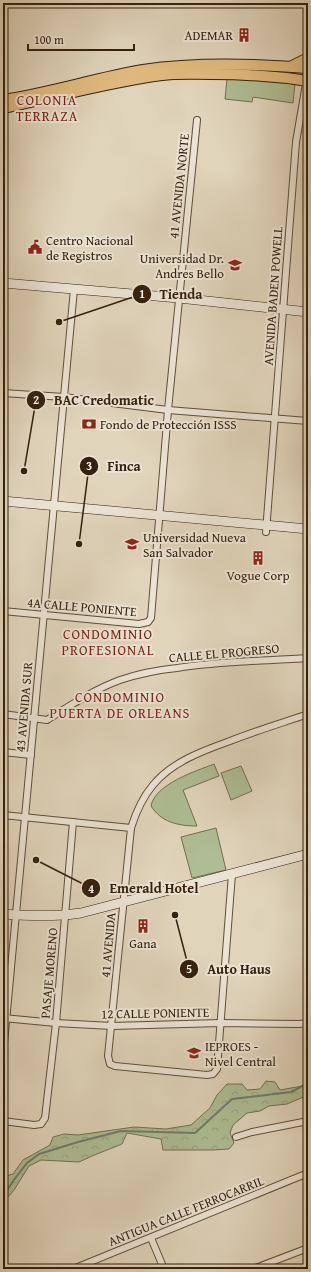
<svg xmlns="http://www.w3.org/2000/svg" width="311" height="1272" viewBox="0 0 311 1272" font-family="'Gentium Book Plus',serif">
  <style>
    .grass { fill: #aebd93; stroke: #726f50 }
    .forest { fill: url(#forest-crowns); stroke: #726f50 }
    .lines { fill: none; stroke-linecap: round; stroke-linejoin: round }
    .stream { stroke: #6e7b72; stroke-width: 2 }
    .street-casing { stroke: #604e38; stroke-width: 8 }
    .secondary-casing { stroke: #35210d; stroke-width: 10 }
    .primary-casing { stroke: #35210d; stroke-width: 12 }
    .street { stroke: #ebe3d3; stroke-width: 6 }
    .secondary { stroke: #ebe3d3; stroke-width: 9 }
    .primary { stroke: #e0ba7e; stroke-width: 10 }
    .labels { text-anchor: middle; dominant-baseline: central; stroke-width: 4; stroke-linejoin: round; paint-order: stroke }
    .poi-label { font-size: 13px; fill: #35210d; stroke: #ebe3d3; text-anchor: start }
    .street-label { font-size: 13px; fill: #35210d; stroke: #ebe3d3 }
    .neighbourhood-label { font-size: 14px; letter-spacing: 1px; fill: #7a1f14; stroke: #ebe3d3 }
    .leader { fill: none; stroke: #35210d; stroke-width: 1.5 }
    .callout-dot { fill: #35210d; stroke: #ebe3d3; stroke-width: 1.5 }
    .mark-label { font-size: 12px; text-anchor: middle; font-weight: bold; fill: #fff }
    .callout-label { font-size: 14px; text-anchor: middle; font-weight: bold; fill: #35210d; stroke: #ebe3d3; stroke-width: 4; stroke-linejoin: round; paint-order: stroke }
  </style>
  <defs>
    <pattern id="forest-crowns" width="20" height="18" patternUnits="userSpaceOnUse"><rect width="20" height="18" fill="#aebd93"/><path d="M2 6a3 3 0 1 1 6 0M12 15a3 3 0 1 1 6 0" fill="none" stroke="#96a27e"/></pattern>
  </defs>
  <rect width="100%" height="100%" fill="#e0d4bb"/>
  <filter id="stains"><feTurbulence type="fractalNoise" baseFrequency=".005" numOctaves="4"/><feColorMatrix values="0 0 0 0 .2 0 0 0 0 .09 0 0 0 0 .02 0 0 0 .5 -.17"/></filter>
  <radialGradient id="worn" r=".72"><stop offset=".6" stop-color="#630" stop-opacity="0"/><stop offset="1" stop-color="#630" stop-opacity=".3"/></radialGradient>
  <!-- grass -->
  <g class="grass">
    <polygon points="227,79 255,80 295,84 293,103 253,97 252,102 225,99"/>
    <path d="M214,764L219,776L183,790L197,826C178,826 161,822 151,806C155,784 196,771 214,764Z"/>
    <polygon points="241,766 252,791 231,800 221,773"/>
    <polygon points="216,828 226,870 192,878 181,837"/>
  </g>
  <!-- forest -->
  <polygon class="forest" points="266,1081 275,1082 280,1090 308,1085 308,1095 287,1104 269,1106 260,1111 247,1113 233,1125 230,1133 234,1143 229,1149 213,1150 163,1150 161,1139 127,1133 122,1144 92,1156 79,1162 41,1160 29,1166 14,1190 3,1203 3,1177 13,1174 23,1160 50,1145 53,1137 64,1134 78,1135 134,1127 166,1129 191,1125 210,1108 217,1095 227,1084 242,1084 247,1090 260,1089"/>
  <g class="lines">
    <!-- stream -->
    <polyline class="stream" points="3,1197 13,1181 27,1163 39,1154 78,1142 121,1131 195,1133 232,1099 291,1092 308,1083"/>
    <defs>
      <g id="street">
        <polyline points="3,393 64,397 168,410 308,421"/>
        <polyline points="266,532 296,142 307,78 305,70 301,68"/>
        <polyline points="3,611 139,624 148,622 151,618 168,410 197,120"/>
        <path d="M3,714L47,720C71,705 93,690 120,680C138,674 157,670 177,668C220,661 264,661 308,658"/>
        <polyline points="3,752 31,755"/>
        <polyline points="3,815 131,828"/>
        <path d="M232,874L217,1069L213,1074L207,1075L115,1066L110,1064L108,1056L131,828C136,812 142,798 153,785C172,762 202,751 230,741C255,731 282,723 308,714"/>
        <polyline points="3,1018 56,1023 112,1026 221,1023 299,1024 308,1023"/>
        <polyline points="3,1054 74,289"/>
        <polyline points="3,1121 34,1125 41,1124 45,1118 56,1023 73,822"/>
        <polyline points="236,1137 252,1132 308,1121"/>
        <polyline points="151,1238 164,1269"/>
        <polyline points="73,1269 308,1173"/>
        <polyline points="253,1269 308,1248"/>
      </g>
      <g id="secondary">
        <polyline points="3,283 179,298 308,312"/>
        <polyline points="3,501 308,529"/>
        <path d="M3,914C29,916 55,917 81,913L308,854"/>
      </g>
      <g id="primary">
        <polyline points="292,66 308,58"/>
        <path d="M3,100C50,93 96,78 143,70C195,62 256,64 308,68"/>
        <path d="M3,108C56,97 108,82 162,75C178,73 194,74 211,74C243,74 276,76 308,81"/>
      </g>
    </defs>
    <!-- street casing -->
    <use href="#street" class="street-casing"/>
    <!-- secondary casing -->
    <use href="#secondary" class="secondary-casing"/>
    <!-- primary casing -->
    <use href="#primary" class="primary-casing"/>
    <!-- street -->
    <use href="#street" class="street"/>
    <!-- secondary -->
    <use href="#secondary" class="secondary"/>
    <!-- primary -->
    <use href="#primary" class="primary"/>
  </g>
  <!-- icons -->
  <defs>
    <symbol id="building-bare" viewBox="-9 -9 18 18"><path d="M-4-6H4V6H1V3H-1V6H-4ZM-2.5-4.3h1.7v1.8h-1.7ZM.8-4.3h1.7v1.8H.8ZM-2.5-1h1.7V.8h-1.7ZM.8-1h1.7V.8H.8Z" fill="#8f2418" stroke="#ebe3d3" stroke-width="2.5" paint-order="stroke"/></symbol>
    <symbol id="civic-bare" viewBox="-9 -9 18 18"><path d="M-.6-6.5H3V-4.5H.6V-3L4-1V1h2V6H-6V1h2V-1L-.6-3ZM-1.2 2.5V6h2.4V2.5Z" fill="#8f2418" stroke="#ebe3d3" stroke-width="2.5" paint-order="stroke"/></symbol>
    <symbol id="university-bare" viewBox="-9 -9 18 18"><path d="M0-5L7-2L0 1L-7-2ZM-4 1L0 2.5L4 1V4Q0 6-4 4Z" fill="#8f2418" stroke="#ebe3d3" stroke-width="2.5" paint-order="stroke"/></symbol>
    <symbol id="bank-bare" viewBox="-9 -9 18 18"><path d="M-6-4H6V4H-6ZM0-2.3a2.3 2.3 0 1 0 0 4.6a2.3 2.3 0 1 0 0-4.6Z" fill="#8f2418" stroke="#ebe3d3" stroke-width="2.5" paint-order="stroke"/></symbol>
  </defs>
  <g fill-rule="evenodd">
    <use href="#building-bare" x="234" y="25" width="20" height="20"/>
    <use href="#civic-bare" x="25" y="237" width="20" height="20"/>
    <use href="#university-bare" x="225" y="255" width="20" height="20"/>
    <use href="#bank-bare" x="79" y="414" width="20" height="20"/>
    <use href="#university-bare" x="122" y="534" width="20" height="20"/>
    <use href="#building-bare" x="248" y="548" width="20" height="20"/>
    <use href="#building-bare" x="133" y="916" width="20" height="20"/>
    <use href="#university-bare" x="184" y="1043" width="20" height="20"/>
  </g>
  <g class="labels">
    <!-- poi labels -->
    <g class="poi-label">
      <text x="233" y="35" text-anchor="end">ADEMAR</text>
      <text x="46" y="240">Centro Nacional<tspan x="46" dy="15">de Registros</tspan></text>
      <text x="224" y="258" text-anchor="end">Universidad Dr.<tspan x="224" dy="15">Andres Bello</tspan></text>
      <text x="100" y="424">Fondo de Protección ISSS</text>
      <text x="143" y="537">Universidad Nueva<tspan x="143" dy="15">San Salvador</tspan></text>
      <text x="258" y="575" text-anchor="middle">Vogue Corp</text>
      <text x="143" y="943" text-anchor="middle">Gana</text>
      <text x="205" y="1046">IEPROES -<tspan x="205" dy="15">Nivel Central</tspan></text>
    </g>
    <!-- street labels -->
    <g class="street-label">
      <text transform="translate(179 186) rotate(-84)">41 AVENIDA NORTE</text>
      <text transform="translate(273 296) rotate(-86)">AVENIDA BADEN POWELL</text>
      <text transform="translate(82 607) rotate(5)">4A CALLE PONIENTE</text>
      <text transform="translate(224 653) rotate(-5)">CALLE EL PROGRESO</text>
      <text transform="translate(24 707) rotate(-85)">43 AVENIDA SUR</text>
      <text transform="translate(108 945) rotate(-85)">41 AVENIDA</text>
      <text transform="translate(49 973) rotate(-85)">PASAJE MORENO</text>
      <text transform="translate(155 1013) rotate(-1)">12 CALLE PONIENTE</text>
      <text transform="translate(186 1211) rotate(-22)">ANTIGUA CALLE FERROCARRIL</text>
    </g>
    <!-- neighbourhood labels -->
    <g class="neighbourhood-label">
      <text x="47" y="100">COLONIA<tspan x="47" dy="16">TERRAZA</tspan></text>
      <text x="108" y="634">CONDOMINIO<tspan x="108" dy="16">PROFESIONAL</tspan></text>
      <text x="120" y="697">CONDOMINIO<tspan x="120" dy="16">PUERTA DE ORLEANS</tspan></text>
    </g>
  </g>
  <!-- callouts -->
  <path class="leader" d="M59 322L142 294M24 471L36 400M79 544L89 466M36 860L91 888M175 915L189 969"/>
  <g class="callout-dot">
    <circle cx="59" cy="322" r="4"/>
    <circle cx="24" cy="471" r="4"/>
    <circle cx="79" cy="544" r="4"/>
    <circle cx="36" cy="860" r="4"/>
    <circle cx="175" cy="915" r="4"/>
    <circle cx="142" cy="294" r="10"/>
    <circle cx="36" cy="400" r="10"/>
    <circle cx="89" cy="466" r="10"/>
    <circle cx="91" cy="888" r="10"/>
    <circle cx="189" cy="969" r="10"/>
  </g>
  <g class="mark-label">
    <text x="142" y="298">1</text>
    <text x="36" y="404">2</text>
    <text x="89" y="470">3</text>
    <text x="91" y="893">4</text>
    <text x="189" y="973">5</text>
  </g>
  <g class="callout-label">
    <text x="181" y="299">Tienda</text>
    <text x="104" y="405">BAC Credomatic</text>
    <text x="124" y="471">Finca</text>
    <text x="154" y="893">Emerald Hotel</text>
    <text x="239" y="974">Auto Haus</text>
  </g>
  <!-- margin -->
  <rect width="311" height="1272" fill="none" stroke="#e0d4bb" stroke-width="16"/>
  <rect x="4" y="4" width="303" height="1264" fill="none" stroke="#35210d" stroke-width="2"/>
  <rect x="8" y="8" width="295" height="1256" fill="none" stroke="#35210d"/>
  <!-- scale -->
  <path d="M28 44v6h106v-6" fill="none" stroke="#35210d" stroke-width="2"/>
  <text x="34" y="44" font-size="12" fill="#35210d" stroke="#ebe3d3" stroke-width="3" paint-order="stroke">100 m</text>
  <rect width="100%" height="100%" filter="url(#stains)"/>
  <rect width="100%" height="100%" fill="url(#worn)"/>
</svg>
